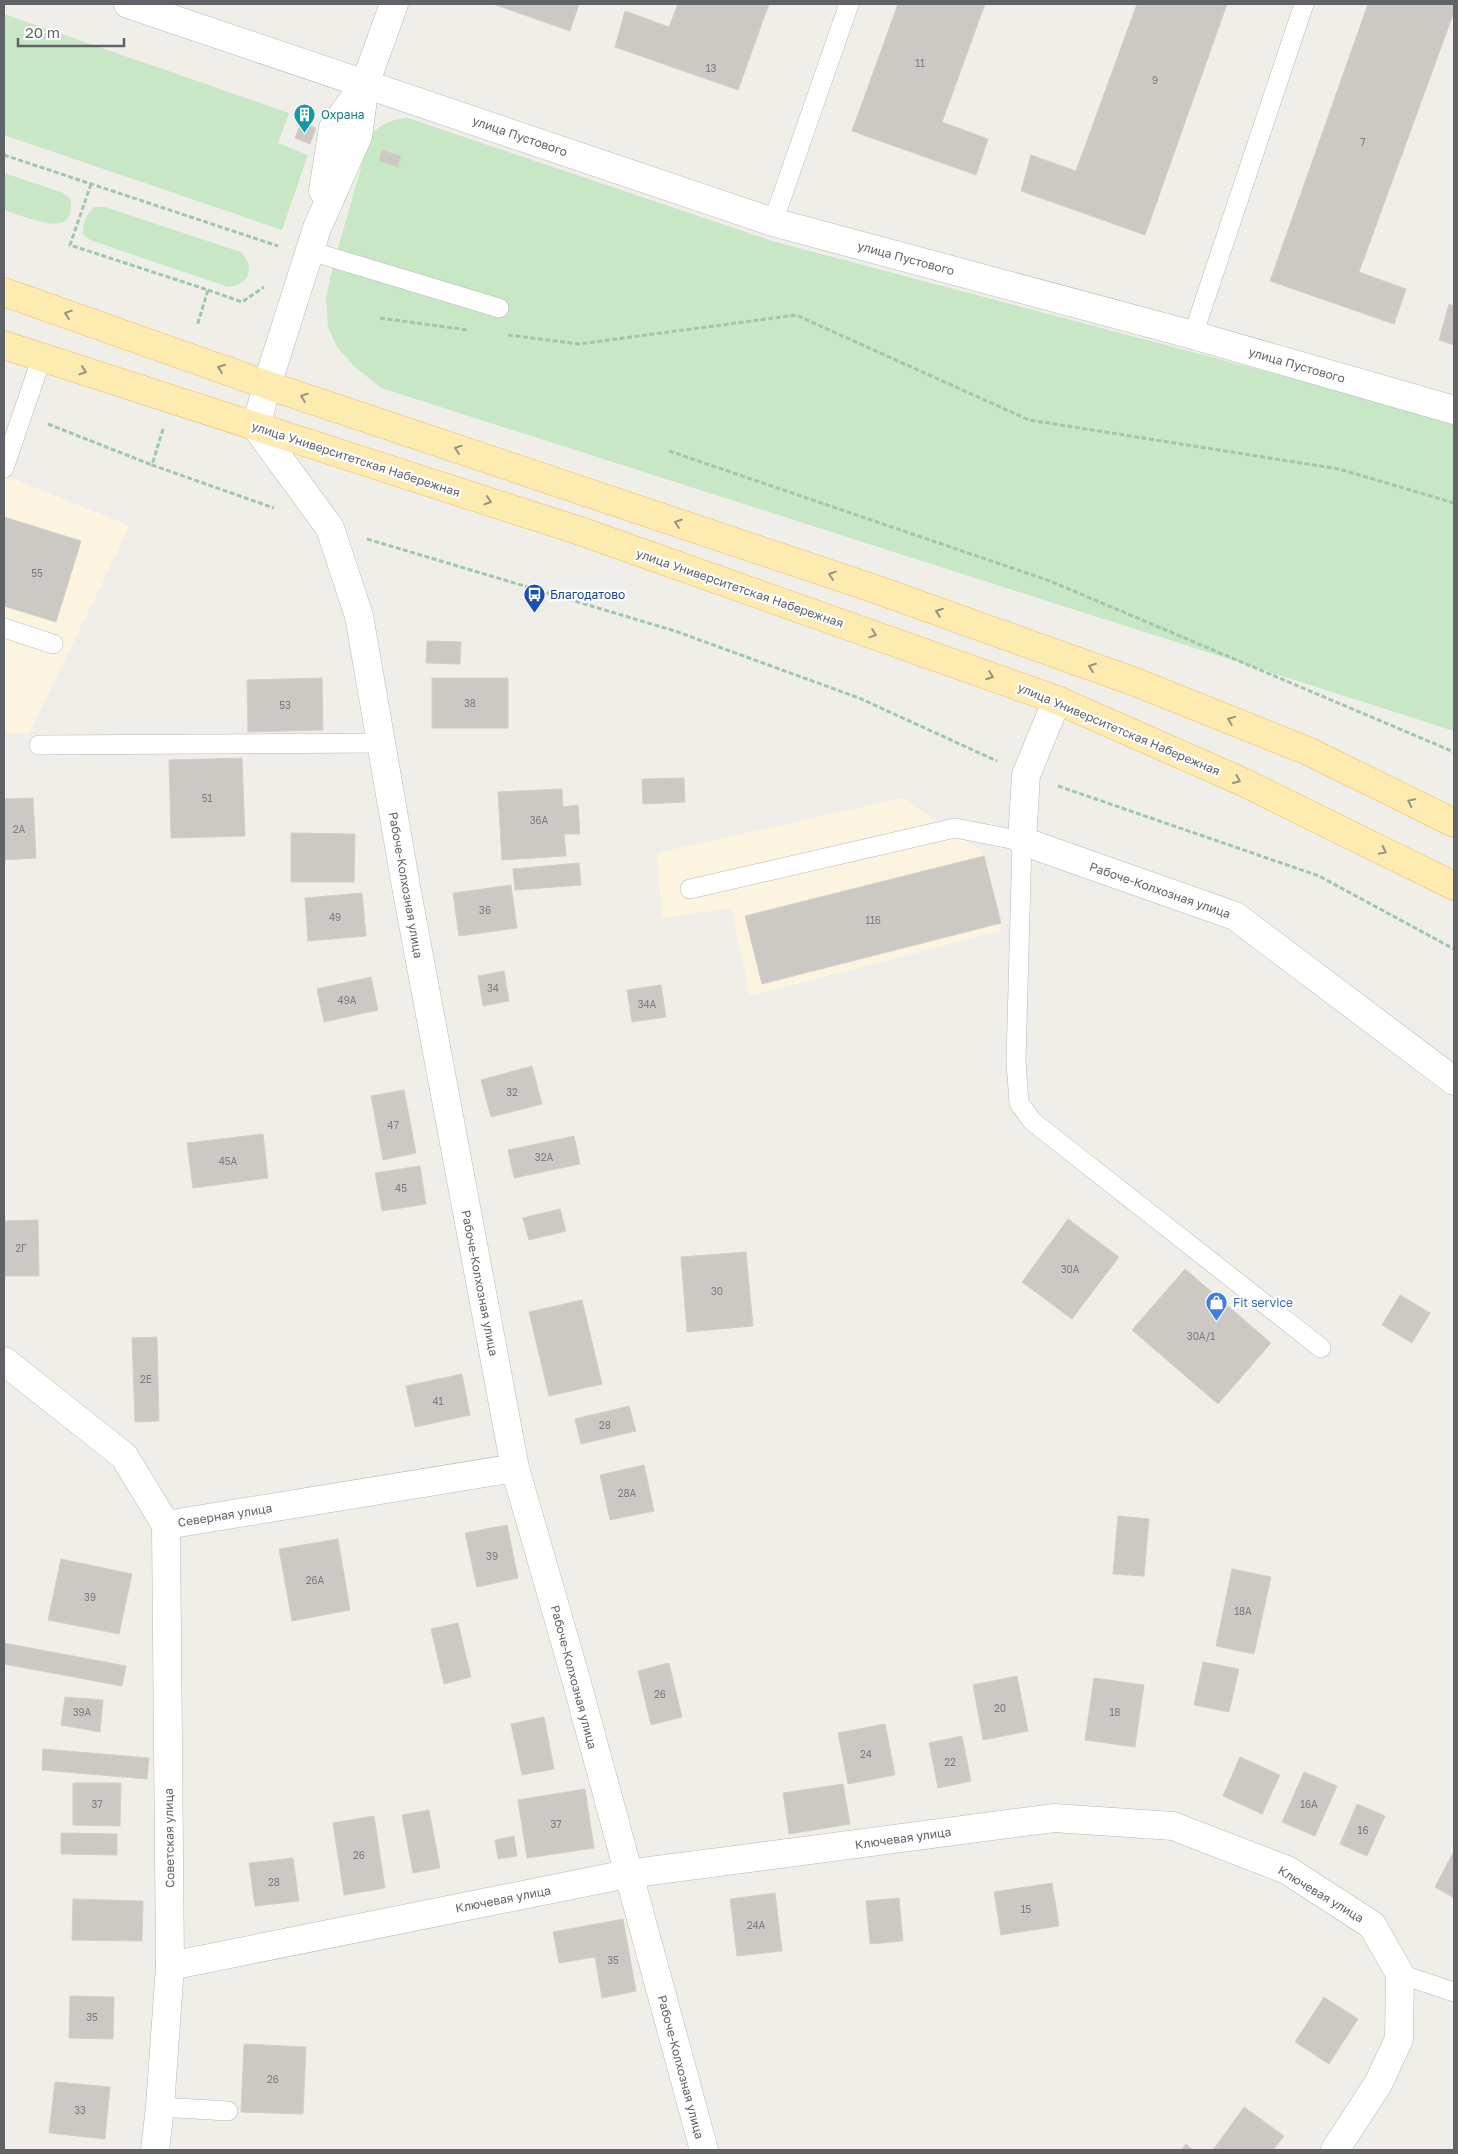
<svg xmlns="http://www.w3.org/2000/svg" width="1458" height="2154" viewBox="0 0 1458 2154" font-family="'Golos Text',sans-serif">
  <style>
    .commercial { fill: #fdf4e0 }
    .green { fill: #c8e7c5 }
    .building { fill: #ccc9c4; stroke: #d5cfc6 }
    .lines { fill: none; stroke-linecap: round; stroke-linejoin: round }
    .service-casing { stroke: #b5b8bb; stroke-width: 20 }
    .minor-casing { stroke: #b5b8bb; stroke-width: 29 }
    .primary-casing { stroke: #efbc62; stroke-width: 29 }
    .path { stroke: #9ec8a7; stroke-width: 3; stroke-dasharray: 5 2.5; stroke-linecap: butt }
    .service { stroke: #fff; stroke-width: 19 }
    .minor { stroke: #fff; stroke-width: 28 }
    .primary { stroke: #feebb0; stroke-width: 28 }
    .oneway { stroke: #979381 }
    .labels { text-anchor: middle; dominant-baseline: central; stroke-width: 4.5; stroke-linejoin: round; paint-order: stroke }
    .number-label { font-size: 10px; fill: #7a7c7e }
    .culture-label { font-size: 12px; fill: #0d838f; stroke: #fff; text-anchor: start }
    .street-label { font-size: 12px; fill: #5f6367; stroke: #fff }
    .transit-label { font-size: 12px; fill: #164399; stroke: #fff; text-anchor: start }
    .shop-label { font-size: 12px; fill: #366cbe; stroke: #fff; text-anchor: start }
  </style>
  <rect width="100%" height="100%" fill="#f0eee8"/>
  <!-- commercial -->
  <g class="commercial">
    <polygon points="4,475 130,526 29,733 4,734"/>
    <polygon points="902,798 980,850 1001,931 750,996 731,908 662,918 657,853"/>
  </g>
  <!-- green -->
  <g class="green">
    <polygon points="4,14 289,113 278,143 308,155 282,230 4,135"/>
    <path d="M408,118L772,241L1454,421V731L381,388L354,366L337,347L328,327L326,297L333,266L370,136C380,124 392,119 408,118Z"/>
    <path d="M4,173L61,192L70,198C79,243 25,216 4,210Z"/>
    <path d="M94,207H105L241,252C256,268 249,285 228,287L90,240L83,234C83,222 86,215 94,207Z"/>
  </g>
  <!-- building -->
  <g class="building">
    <polygon points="493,4 579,4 570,31"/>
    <polygon points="678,4 769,4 738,90 615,47 625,11 669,27"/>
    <polygon points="898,4 985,4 942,122 988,139 976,175 852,131"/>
    <polygon points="1137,4 1227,4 1145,235 1021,191 1031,155 1076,171"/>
    <polygon points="1368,4 1454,4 1454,12 1359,272 1406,289 1394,324 1270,281"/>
    <polygon points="301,122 316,128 310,144 295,138"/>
    <polygon points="382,150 401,156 398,167 379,161"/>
    <polygon points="1449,304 1454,306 1454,345 1439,340"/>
    <polygon points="4,517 81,541 56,622 4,606"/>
    <polygon points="427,641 461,642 460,664 426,663"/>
    <polygon points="322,678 323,730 248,732 247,680"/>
    <rect x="432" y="678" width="76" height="50"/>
    <polygon points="242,758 245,836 171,838 169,760"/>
    <polygon points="684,778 685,802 643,804 642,779"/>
    <polygon points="562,789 563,807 578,805 580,834 564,834 566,856 502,860 498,792"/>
    <polygon points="33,798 36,858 4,860 4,799"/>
    <polygon points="291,833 355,834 354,882 291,882"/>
    <polygon points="984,856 1001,923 762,984 745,916"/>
    <polygon points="579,863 581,885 515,890 513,869"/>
    <polygon points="511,885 517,928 459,936 453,893"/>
    <polygon points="362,893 366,936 308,941 305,898"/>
    <polygon points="504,971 509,1001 483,1006 478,976"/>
    <polygon points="371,977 378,1010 324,1022 317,989"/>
    <polygon points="661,985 666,1017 632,1022 627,990"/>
    <polygon points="532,1066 542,1104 491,1117 481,1080"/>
    <polygon points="404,1090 416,1153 383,1160 371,1096"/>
    <polygon points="263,1134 268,1178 193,1188 187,1143"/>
    <polygon points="574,1136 580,1164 514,1178 508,1150"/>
    <polygon points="420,1166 426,1204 382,1211 375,1173"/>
    <polygon points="560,1209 566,1231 529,1240 523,1218"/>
    <polygon points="1068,1219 1119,1257 1072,1319 1022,1282"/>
    <polygon points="38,1220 39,1276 4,1276 4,1221"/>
    <polygon points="746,1252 753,1326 687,1332 681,1257"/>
    <polygon points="1185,1269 1271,1343 1218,1404 1132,1330"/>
    <polygon points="1400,1295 1430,1313 1412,1343 1382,1325"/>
    <polygon points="582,1300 602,1384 549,1396 529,1312"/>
    <polygon points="157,1337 159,1421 135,1422 132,1338"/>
    <polygon points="462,1374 470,1415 415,1427 406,1386"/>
    <polygon points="629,1406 636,1431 581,1444 575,1419"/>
    <polygon points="644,1465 654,1511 610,1520 600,1475"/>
    <polygon points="1118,1516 1149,1519 1144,1576 1113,1574"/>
    <polygon points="507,1525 518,1578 477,1587 465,1533"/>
    <polygon points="338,1539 350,1610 292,1621 279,1549"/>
    <polygon points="61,1559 132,1574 119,1634 48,1620"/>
    <polygon points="1232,1569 1271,1577 1254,1654 1216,1646"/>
    <polygon points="458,1623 471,1677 444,1684 431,1629"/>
    <polygon points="4,1643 126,1666 122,1686 4,1664"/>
    <polygon points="1203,1662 1239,1669 1229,1712 1194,1705"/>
    <polygon points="669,1663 682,1717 651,1725 638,1671"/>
    <polygon points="1017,1676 1028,1731 983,1740 973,1685"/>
    <polygon points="1094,1678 1144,1685 1135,1747 1085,1740"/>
    <polygon points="65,1697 103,1700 100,1732 61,1725"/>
    <polygon points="544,1717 554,1769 522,1775 511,1724"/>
    <polygon points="885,1724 895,1775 848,1784 838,1733"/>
    <polygon points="962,1736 971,1781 938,1788 929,1743"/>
    <polygon points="43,1749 149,1758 147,1779 42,1770"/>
    <polygon points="1240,1757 1280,1775 1262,1814 1223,1796"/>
    <polygon points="1304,1772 1337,1786 1315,1836 1282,1822"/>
    <polygon points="73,1783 121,1783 120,1826 73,1825"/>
    <polygon points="843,1784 850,1824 789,1834 783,1793"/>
    <polygon points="585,1789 594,1848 527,1858 518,1800"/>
    <polygon points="1357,1804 1385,1816 1367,1856 1340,1844"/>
    <polygon points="429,1810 440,1868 413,1873 402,1815"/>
    <polygon points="374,1816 385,1888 344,1895 333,1823"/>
    <polygon points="61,1833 117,1834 117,1855 61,1854"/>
    <polygon points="514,1836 517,1856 498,1859 495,1840"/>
    <polygon points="1454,1851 1454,1898 1435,1887"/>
    <polygon points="293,1858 299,1901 255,1906 249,1863"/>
    <polygon points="1052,1883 1059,1926 1001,1935 994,1892"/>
    <polygon points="775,1893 782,1951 737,1956 730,1899"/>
    <polygon points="899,1898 903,1941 870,1944 866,1901"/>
    <polygon points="73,1899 143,1901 142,1941 72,1940"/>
    <polygon points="623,1919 636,1991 602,1998 595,1957 559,1963 553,1932"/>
    <polygon points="70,1996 114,1997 113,2039 69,2038"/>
    <polygon points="1324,1997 1358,2019 1329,2064 1295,2042"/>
    <polygon points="244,2044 306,2047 303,2114 241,2112"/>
    <polygon points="55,2082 110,2087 105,2139 49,2133"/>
    <polygon points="1244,2107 1284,2136 1273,2150 1213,2150"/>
    <polygon points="1186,2144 1193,2150 1181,2150"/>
  </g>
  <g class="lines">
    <defs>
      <g id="service">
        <polyline points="773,222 849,4"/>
        <polyline points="310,251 499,308"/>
        <polyline points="1193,335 1304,4"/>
        <polyline points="4,468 42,357"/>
        <polyline points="4,628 53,644"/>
        <polyline points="39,745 381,743"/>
        <polyline points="690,889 955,828 1022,841 1016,1061 1019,1103 1032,1121 1321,1348"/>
        <polyline points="1400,1974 1454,1992"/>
        <polyline points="160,2107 228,2111"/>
      </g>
      <g id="minor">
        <polyline points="128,4 773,222 1193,335 1454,410"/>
        <polyline points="394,4 365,84 358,136 317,228 267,385 256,427 330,528 359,616 407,892 515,1468 575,1676 704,2150"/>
        <polyline points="323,191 333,128 362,87"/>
        <polyline points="1057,700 1026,775 1022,841 1235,916 1454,1081"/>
        <polyline points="4,1361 124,1456 166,1525 515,1468"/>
        <polyline points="170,1966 627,1874 1054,1818 1173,1826 1287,1870 1372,1925 1400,1974 1399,2039 1378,2084 1335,2150"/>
        <polyline points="155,2150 160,2107 170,1966 166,1525"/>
      </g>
      <g id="primary">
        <polyline points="4,292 267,385 878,590 1138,683 1308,751 1454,823"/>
        <polyline points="4,345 583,532 1057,700 1243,782 1454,886"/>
      </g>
    </defs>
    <!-- service casing -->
    <use href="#service" class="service-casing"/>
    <!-- minor casing -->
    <use href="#minor" class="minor-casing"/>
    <!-- primary casing -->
    <use href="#primary" class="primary-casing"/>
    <!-- path -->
    <g class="path">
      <polyline points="4,155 278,246"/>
      <polyline points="91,184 70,245 208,290 197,326"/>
      <polyline points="208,290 242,302 264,287"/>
      <polyline points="380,318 468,330"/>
      <polyline points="508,335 579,344 796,315 1029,420 1339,469 1454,503"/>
      <polyline points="48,424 152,465"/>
      <polyline points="163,429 152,465 274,508"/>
      <polyline points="669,451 1050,581 1454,752"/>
      <polyline points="367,539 675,631 859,698 997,761"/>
      <polyline points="1058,786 1319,876 1454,949"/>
    </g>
    <!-- service -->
    <use href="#service" class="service"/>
    <!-- minor -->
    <use href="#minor" class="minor"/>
    <!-- primary -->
    <use href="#primary" class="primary"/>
  </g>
  <!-- one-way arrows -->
  <defs><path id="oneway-chevron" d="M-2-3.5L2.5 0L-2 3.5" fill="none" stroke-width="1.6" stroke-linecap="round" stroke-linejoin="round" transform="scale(1.25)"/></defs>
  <g class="oneway">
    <use href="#oneway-chevron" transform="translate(68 314) rotate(-161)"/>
    <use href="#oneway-chevron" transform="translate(221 368) rotate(-160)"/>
    <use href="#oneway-chevron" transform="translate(83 371) rotate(18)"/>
    <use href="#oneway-chevron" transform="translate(304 397) rotate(-161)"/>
    <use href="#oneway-chevron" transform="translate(458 449) rotate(-161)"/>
    <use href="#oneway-chevron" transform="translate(488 501) rotate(18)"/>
    <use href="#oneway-chevron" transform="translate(678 523) rotate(-161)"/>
    <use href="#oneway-chevron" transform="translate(832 575) rotate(-161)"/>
    <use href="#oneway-chevron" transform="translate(939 612) rotate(-160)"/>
    <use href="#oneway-chevron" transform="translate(873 634) rotate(19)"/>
    <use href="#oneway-chevron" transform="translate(1092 667) rotate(-160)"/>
    <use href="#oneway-chevron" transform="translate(990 676) rotate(20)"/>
    <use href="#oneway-chevron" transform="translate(1231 720) rotate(-158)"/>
    <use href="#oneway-chevron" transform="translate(1237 780) rotate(24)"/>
    <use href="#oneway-chevron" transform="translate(1411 802) rotate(-154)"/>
    <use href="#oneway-chevron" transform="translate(1383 851) rotate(26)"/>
  </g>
  <!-- icons -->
  <defs>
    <symbol id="building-pin" viewBox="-11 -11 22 30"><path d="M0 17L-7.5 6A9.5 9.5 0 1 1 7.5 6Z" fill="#0f9aa8" stroke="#fff"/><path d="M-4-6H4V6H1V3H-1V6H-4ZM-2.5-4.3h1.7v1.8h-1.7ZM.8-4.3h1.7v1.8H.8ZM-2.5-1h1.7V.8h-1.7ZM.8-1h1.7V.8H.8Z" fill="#fff"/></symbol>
    <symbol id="bus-pin" viewBox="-11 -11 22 30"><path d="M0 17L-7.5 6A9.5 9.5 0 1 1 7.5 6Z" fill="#1a4fb4" stroke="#fff"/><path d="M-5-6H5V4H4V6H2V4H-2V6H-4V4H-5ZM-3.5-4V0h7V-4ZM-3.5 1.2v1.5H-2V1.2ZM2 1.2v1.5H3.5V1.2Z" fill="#fff"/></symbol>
    <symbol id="shop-pin" viewBox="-11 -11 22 30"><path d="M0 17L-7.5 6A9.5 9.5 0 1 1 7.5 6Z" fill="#3f7fe0" stroke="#fff"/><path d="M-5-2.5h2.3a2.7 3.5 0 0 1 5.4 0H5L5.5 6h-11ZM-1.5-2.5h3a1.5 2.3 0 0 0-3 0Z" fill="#fff"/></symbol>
  </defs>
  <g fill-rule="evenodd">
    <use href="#building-pin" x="292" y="102" width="25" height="34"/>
    <use href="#bus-pin" x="522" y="582" width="25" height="34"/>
    <use href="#shop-pin" x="1204" y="1290" width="25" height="34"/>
  </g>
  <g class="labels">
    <!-- number labels -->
    <g class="number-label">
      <text x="920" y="63">11</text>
      <text x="711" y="68">13</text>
      <text x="1155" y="80">9</text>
      <text x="1363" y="142">7</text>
      <text x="37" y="573">55</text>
      <text x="470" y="703">38</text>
      <text x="285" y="705">53</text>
      <text x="207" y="798">51</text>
      <text x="539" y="820">36А</text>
      <text x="19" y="829">2А</text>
      <text x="485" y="910">36</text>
      <text x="335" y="917">49</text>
      <text x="873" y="920">116</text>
      <text x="493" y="988">34</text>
      <text x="347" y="1000">49А</text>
      <text x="647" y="1004">34А</text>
      <text x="512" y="1092">32</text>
      <text x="393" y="1125">47</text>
      <text x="544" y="1157">32А</text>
      <text x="228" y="1161">45А</text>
      <text x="401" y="1188">45</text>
      <text x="21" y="1248">2Г</text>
      <text x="1070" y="1269">30А</text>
      <text x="717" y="1291">30</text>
      <text x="1201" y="1336">30А/1</text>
      <text x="146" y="1379">2Е</text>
      <text x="438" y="1401">41</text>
      <text x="605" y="1425">28</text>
      <text x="627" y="1493">28А</text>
      <text x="492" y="1556">39</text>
      <text x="315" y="1580">26А</text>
      <text x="90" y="1597">39</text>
      <text x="1243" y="1611">18А</text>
      <text x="660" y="1694">26</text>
      <text x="1000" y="1708">20</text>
      <text x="82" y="1712">39А</text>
      <text x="1115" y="1712">18</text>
      <text x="866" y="1754">24</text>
      <text x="950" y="1762">22</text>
      <text x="97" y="1804">37</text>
      <text x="1309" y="1804">16А</text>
      <text x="556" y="1824">37</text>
      <text x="1363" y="1830">16</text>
      <text x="359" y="1855">26</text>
      <text x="274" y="1882">28</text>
      <text x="1026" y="1909">15</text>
      <text x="756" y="1925">24А</text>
      <text x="613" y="1960">35</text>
      <text x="92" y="2017">35</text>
      <text x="273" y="2079">26</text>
      <text x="80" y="2110">33</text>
    </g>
    <!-- culture labels -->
    <g class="culture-label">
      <text x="321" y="114">Охрана</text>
    </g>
    <!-- street labels -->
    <g class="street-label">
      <text transform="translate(520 136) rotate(19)">улица Пустового</text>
      <text transform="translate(906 258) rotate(15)">улица Пустового</text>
      <text transform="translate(1297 365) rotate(16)">улица Пустового</text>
      <text transform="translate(356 459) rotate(18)">улица Университетская Набережная</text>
      <text transform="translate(740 588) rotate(19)">улица Университетская Набережная</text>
      <text transform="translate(1119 729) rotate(23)">улица Университетская Набережная</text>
      <text transform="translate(406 885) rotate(80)">Рабоче-Колхозная улица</text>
      <text transform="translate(1160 890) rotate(19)">Рабоче-Колхозная улица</text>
      <text transform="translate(480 1283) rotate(79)">Рабоче-Колхозная улица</text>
      <text transform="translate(225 1515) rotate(-9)">Северная улица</text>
      <text transform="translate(574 1677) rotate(75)">Рабоче-Колхозная улица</text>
      <text transform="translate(169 1838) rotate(-91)">Советская улица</text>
      <text transform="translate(903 1838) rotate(-8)">Ключевая улица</text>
      <text transform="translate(1321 1894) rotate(31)">Ключевая улица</text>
      <text transform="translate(503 1899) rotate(-11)">Ключевая улица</text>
      <text transform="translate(681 2067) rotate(75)">Рабоче-Колхозная улица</text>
    </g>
    <!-- transit labels -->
    <g class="transit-label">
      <text x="550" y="594">Благодатово</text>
    </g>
    <!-- shop labels -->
    <g class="shop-label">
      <text x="1233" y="1302">Fit service</text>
    </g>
  </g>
  <!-- border -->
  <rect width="1458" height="2154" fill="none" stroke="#5f6367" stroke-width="10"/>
  <!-- scale -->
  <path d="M18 38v8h106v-8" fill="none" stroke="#5f6367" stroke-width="2.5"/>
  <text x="25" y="38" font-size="15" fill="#5f6367" stroke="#ffffff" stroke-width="4" paint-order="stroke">20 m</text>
</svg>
